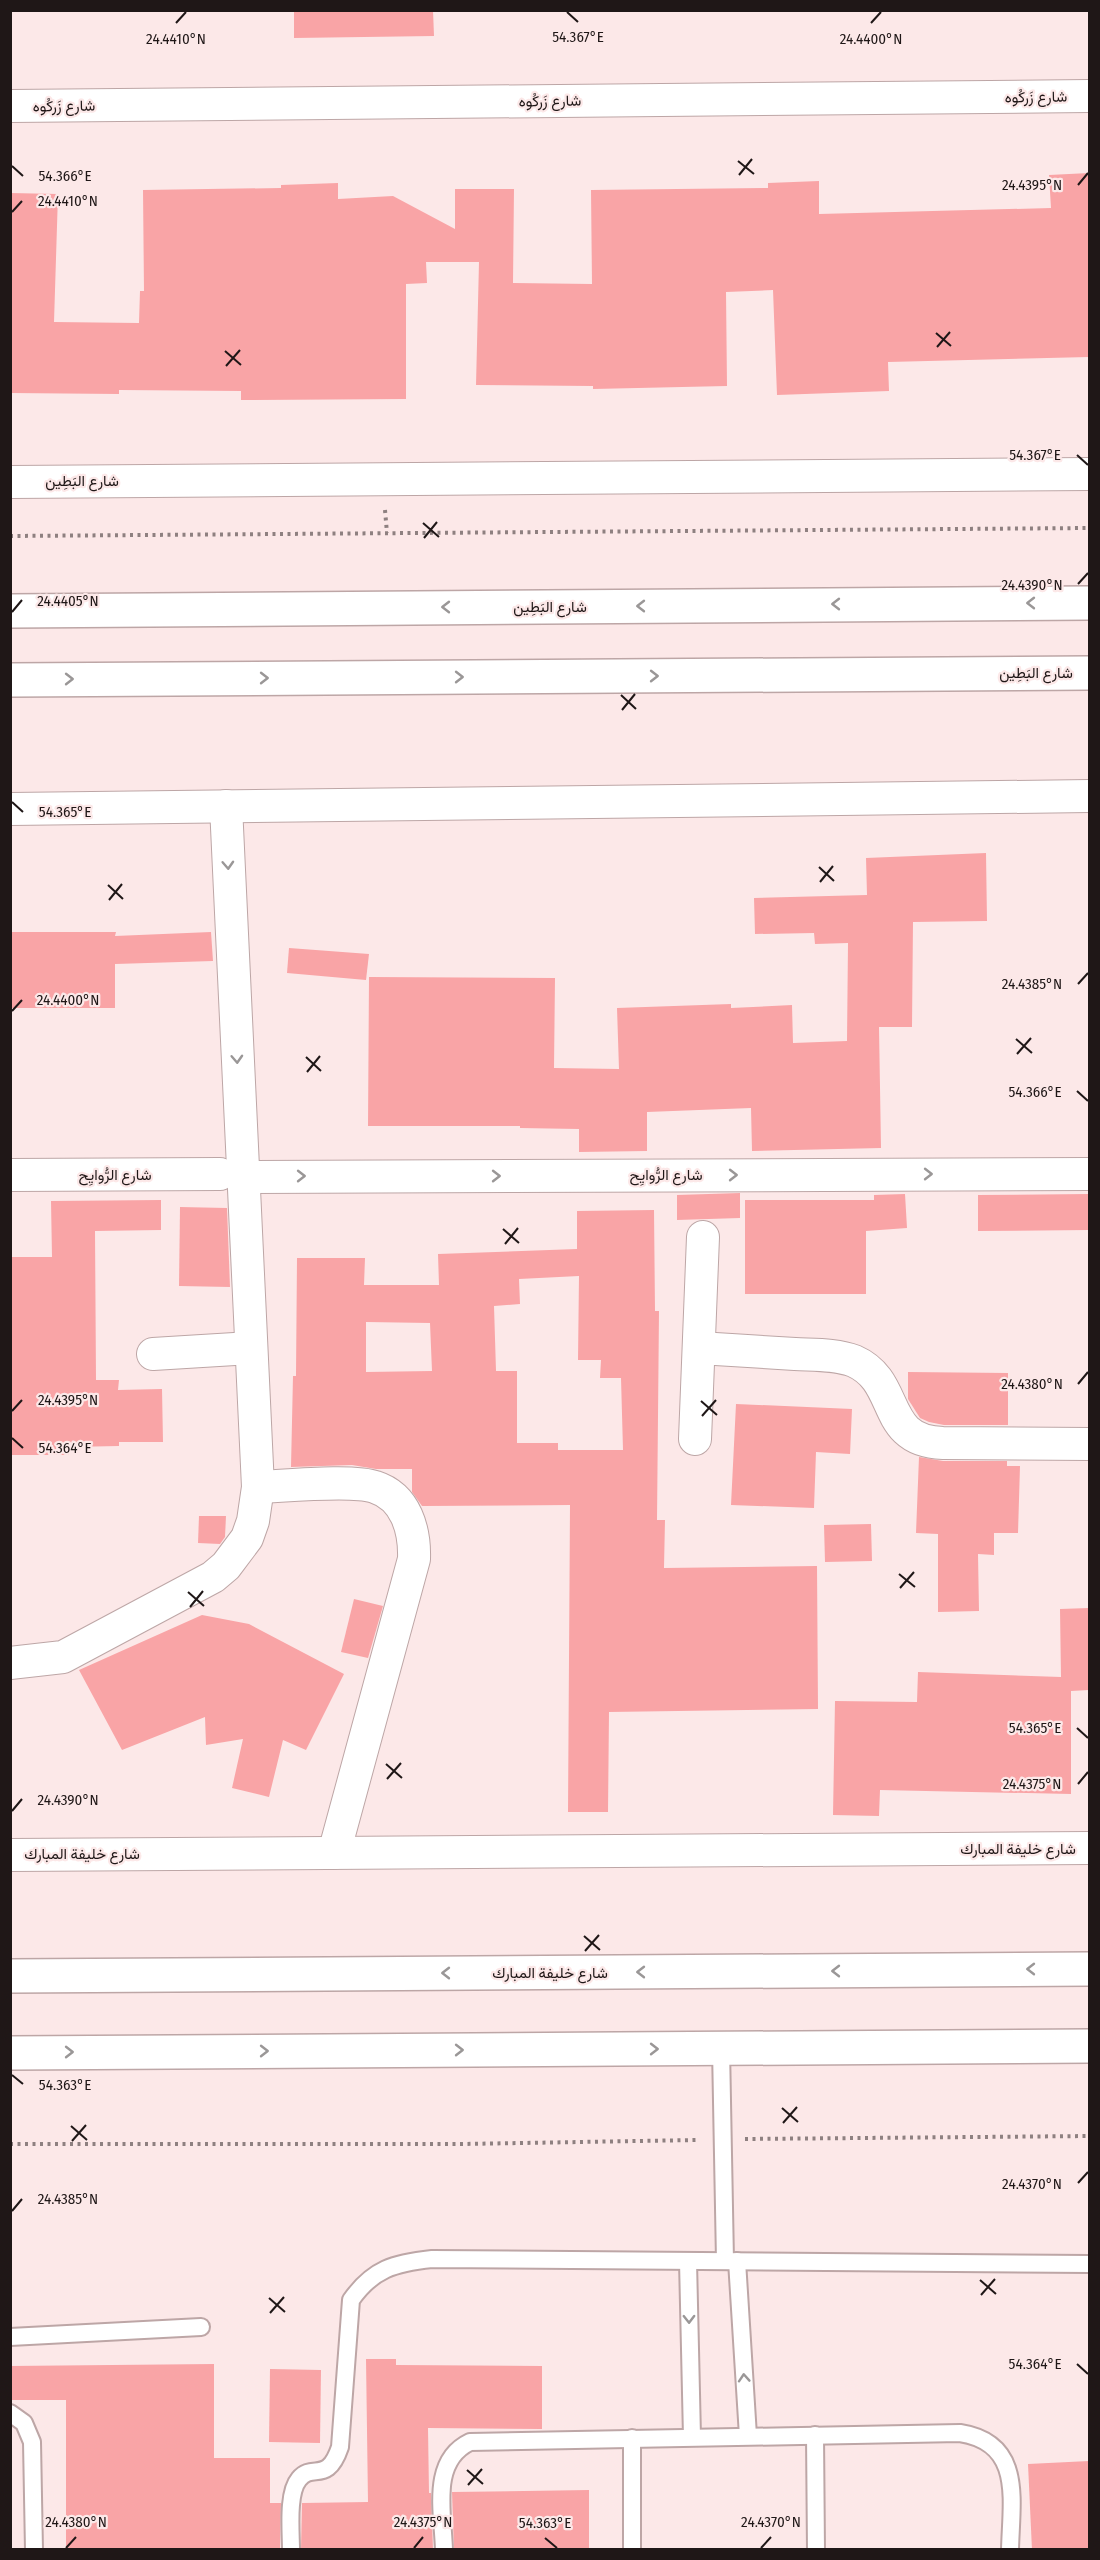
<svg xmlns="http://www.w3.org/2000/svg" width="1100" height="2560" viewBox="0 0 1100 2560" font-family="'Fira Sans Condensed',Vazirmatn,sans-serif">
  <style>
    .building { fill: #f9a4a6; fill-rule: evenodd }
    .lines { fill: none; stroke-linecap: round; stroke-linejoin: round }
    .service-casing { stroke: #bda6a6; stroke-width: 20 }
    .minor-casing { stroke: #bda6a6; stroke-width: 34 }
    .secondary-casing { stroke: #bda6a6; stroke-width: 36 }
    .path { stroke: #8e8080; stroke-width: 4; stroke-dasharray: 3 4.5; stroke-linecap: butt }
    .service { stroke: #fff; stroke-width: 16 }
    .minor { stroke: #fff; stroke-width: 32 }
    .secondary { stroke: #fff; stroke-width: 33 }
    .oneway { stroke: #9a9797 }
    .ticks { fill: none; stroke: #1f1717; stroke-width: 2 }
    .labels { text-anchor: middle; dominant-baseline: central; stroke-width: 4.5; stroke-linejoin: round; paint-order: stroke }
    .street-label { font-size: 15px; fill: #1f1717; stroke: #fce8e8 }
    .ticks-label { font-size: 15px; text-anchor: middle; fill: #1f1717; stroke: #fce8e8; stroke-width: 4.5; stroke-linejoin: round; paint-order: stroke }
  </style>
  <rect width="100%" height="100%" fill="#fce8e8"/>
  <!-- building -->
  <g class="building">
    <polygon points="294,10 433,10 434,36 294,38"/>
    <polygon points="1089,173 1089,357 888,362 889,391 777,395 773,290 726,292 727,386 593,389 593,386 476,385 479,262 426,262 427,283 406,284 406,399 241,400 241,391 119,390 119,394 10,393 10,193 58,194 54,322 139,323 140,291 144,291 143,190 281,188 281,185 338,183 338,199 393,196 455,229 455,189 514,189 513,283 592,284 591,190 768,188 768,183 819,181 819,214 1051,208 1049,175"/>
    <polygon points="986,853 987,921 913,922 912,1027 879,1027 881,1148 752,1151 751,1108 647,1112 647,1151 579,1152 579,1129 520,1128 520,1126 368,1126 369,977 555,978 554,1068 619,1069 617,1008 731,1004 731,1008 792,1005 793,1043 847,1041 848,943 815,944 814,933 755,934 754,898 867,895 866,858"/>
    <polygon points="10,932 116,932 115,936 211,932 213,961 115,964 115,1008 10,1008"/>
    <polygon points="289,948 369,954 366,980 287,973"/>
    <polygon points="740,1193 740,1218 677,1220 677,1195"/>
    <polygon points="905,1194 907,1228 866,1231 866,1294 745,1294 745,1200 874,1200 874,1195"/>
    <polygon points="1089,1194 1089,1230 978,1231 978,1195"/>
    <polygon points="161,1200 161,1230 95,1231 96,1380 119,1380 118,1390 162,1389 163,1442 119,1442 119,1446 69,1447 69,1455 10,1455 10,1257 52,1257 51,1201"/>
    <polygon points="180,1207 227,1208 230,1287 179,1286"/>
    <path d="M654,1210L655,1311H659L657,1520H665L664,1568L817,1566L818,1709L609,1712L608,1812H568L570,1505L422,1506L412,1492V1469H376L352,1465L291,1467L293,1376H296L297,1258H365L364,1285H439L438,1254L577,1249V1211ZM579,1276L578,1360H601L600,1378H621L623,1450H558V1443H517V1371H496L494,1306L520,1304L519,1279ZM366,1322L430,1323L432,1371L366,1372Z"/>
    <polygon points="908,1372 1008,1373 1008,1425 944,1425 929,1422 920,1418 908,1399"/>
    <polygon points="736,1404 852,1409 850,1454 816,1452 814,1508 731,1505"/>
    <polygon points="919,1457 943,1461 1007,1461 1007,1466 1020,1466 1018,1533 994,1533 994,1555 978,1554 979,1611 938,1612 938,1534 916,1533"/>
    <polygon points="199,1516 226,1516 225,1537 220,1544 198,1543"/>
    <polygon points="871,1524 872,1561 825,1562 824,1525"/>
    <polygon points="354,1599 383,1606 368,1658 341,1652"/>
    <polygon points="1089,1608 1089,1690 1071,1691 1071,1794 880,1790 879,1816 833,1815 835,1701 917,1702 918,1672 1061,1677 1060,1609"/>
    <polygon points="202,1615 249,1624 344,1674 306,1750 283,1740 269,1797 232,1788 243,1739 206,1745 205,1717 122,1750 79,1670"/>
    <polygon points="366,2359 396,2359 396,2365 542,2366 542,2429 428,2428 429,2493 431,2493 433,2550 301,2550 302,2503 368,2502"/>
    <polygon points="214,2364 214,2458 270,2458 270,2503 281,2503 280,2550 66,2550 66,2400 10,2400 10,2366"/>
    <polygon points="270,2369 321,2370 320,2443 269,2442"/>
    <polygon points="1089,2461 1089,2550 1032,2550 1028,2464"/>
    <polygon points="589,2490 589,2550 454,2550 452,2492"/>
  </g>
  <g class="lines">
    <defs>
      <g id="service">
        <polyline points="721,2048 725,2261"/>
        <polyline points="688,2261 692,2437"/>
        <polyline points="737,2261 748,2436"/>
        <polyline points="10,2337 201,2327"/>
        <polyline points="10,2413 24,2423 32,2442 34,2550"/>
        <polyline points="815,2435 816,2550"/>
        <polyline points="632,2438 632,2550"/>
        <path d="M291,2550C291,2532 287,2493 299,2479C313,2462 327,2485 340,2447L351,2300C373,2269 394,2263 432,2259L1090,2264"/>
        <path d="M444,2550C443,2513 430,2461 470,2442L960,2433C1024,2443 1011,2501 1010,2550"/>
      </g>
      <g id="minor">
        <polyline points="10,106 1090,96"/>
        <polyline points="10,482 1090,474"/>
        <polyline points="10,809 1090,796"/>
        <polyline points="10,1175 220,1174"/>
        <polyline points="242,1177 1090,1174"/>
        <path d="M699,1348C731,1350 763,1352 795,1354C814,1355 836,1354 854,1361C902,1382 879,1441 943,1443L1090,1444"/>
        <polyline points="153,1354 251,1348"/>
        <polyline points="695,1439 703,1237"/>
        <path d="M258,1487C285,1486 353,1479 375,1487C406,1497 415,1530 414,1559L334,1853"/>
        <polyline points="10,1663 63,1657 213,1577 226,1566 247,1538 253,1521 258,1487 226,806"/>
        <polyline points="10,1855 1090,1848"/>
      </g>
      <g id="secondary">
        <polyline points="10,611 1090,603"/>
        <polyline points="10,680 1090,673"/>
        <polyline points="10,1976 1090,1969"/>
        <polyline points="10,2053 1090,2046"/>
      </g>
    </defs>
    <!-- service casing -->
    <use href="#service" class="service-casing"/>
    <!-- minor casing -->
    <use href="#minor" class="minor-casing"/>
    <!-- secondary casing -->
    <use href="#secondary" class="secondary-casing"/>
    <!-- path -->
    <g class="path">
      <polyline points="385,510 387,533"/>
      <polyline points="10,536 1090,528"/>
      <polyline points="745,2139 1090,2136"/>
      <polyline points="10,2144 461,2144 699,2140"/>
    </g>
    <!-- service -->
    <use href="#service" class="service"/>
    <!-- minor -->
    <use href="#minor" class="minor"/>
    <!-- secondary -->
    <use href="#secondary" class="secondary"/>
  </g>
  <!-- one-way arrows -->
  <defs><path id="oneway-chevron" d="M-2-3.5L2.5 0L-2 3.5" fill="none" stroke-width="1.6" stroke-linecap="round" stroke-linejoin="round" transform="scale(1.5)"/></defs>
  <g class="oneway">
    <use href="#oneway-chevron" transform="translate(1031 603) rotate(180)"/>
    <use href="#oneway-chevron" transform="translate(836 604) rotate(180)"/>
    <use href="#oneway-chevron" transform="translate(641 606) rotate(180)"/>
    <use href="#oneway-chevron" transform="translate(446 607) rotate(180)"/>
    <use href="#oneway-chevron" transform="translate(654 676)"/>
    <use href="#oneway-chevron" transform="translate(459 677)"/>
    <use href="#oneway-chevron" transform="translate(264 678)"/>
    <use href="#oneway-chevron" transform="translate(69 679)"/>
    <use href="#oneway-chevron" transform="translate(228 865) rotate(87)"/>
    <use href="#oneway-chevron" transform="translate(237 1059) rotate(87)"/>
    <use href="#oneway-chevron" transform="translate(928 1174)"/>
    <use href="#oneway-chevron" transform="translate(733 1175)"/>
    <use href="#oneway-chevron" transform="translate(301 1176)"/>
    <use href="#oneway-chevron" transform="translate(496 1176)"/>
    <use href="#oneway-chevron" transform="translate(1031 1969) rotate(180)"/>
    <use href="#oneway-chevron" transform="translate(836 1971) rotate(180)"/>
    <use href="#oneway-chevron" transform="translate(641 1972) rotate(180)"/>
    <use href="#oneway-chevron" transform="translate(446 1973) rotate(180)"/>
    <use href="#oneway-chevron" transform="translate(654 2049)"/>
    <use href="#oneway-chevron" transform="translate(459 2050)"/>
    <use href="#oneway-chevron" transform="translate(264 2051)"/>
    <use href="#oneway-chevron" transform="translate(69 2052)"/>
    <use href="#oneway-chevron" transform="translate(689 2319) rotate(89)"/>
    <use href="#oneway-chevron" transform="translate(744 2378) rotate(-94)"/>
  </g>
  <!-- ticks -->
  <path class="ticks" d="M567,12L578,22M176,23L186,12M871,23L881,12M738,161L754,174M12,166L23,176M739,175L752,159M1078,185L1088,173M12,212L22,201M936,333L951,346M937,347L950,332M225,351L241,365M226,366L240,350M1077,455L1088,465M423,523L439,537M424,538L437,522M1078,584L1088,573M12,612L22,600M621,695L636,709M622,710L635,694M12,802L23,812M819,867L834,881M820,882L833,866M108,885L123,899M109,900L122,884M1078,984L1088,973M12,1011L22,1000M1016,1039L1032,1053M1017,1054L1031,1038M306,1057L321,1071M307,1072L320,1056M1077,1091L1088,1101M503,1229L519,1243M505,1244L518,1228M1078,1384L1088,1372M701,1401L717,1415M12,1411L22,1400M702,1416L716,1400M12,1438L23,1448M899,1574L915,1587M900,1588L914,1572M188,1592L204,1606M190,1607L203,1591M1077,1728L1088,1738M386,1764L402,1778M387,1779L401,1763M1078,1784L1088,1772M12,1811L22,1799M584,1936L600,1950M585,1951L599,1935M12,2075L23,2084M782,2108L798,2122M783,2123L797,2107M71,2126L87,2140M72,2141L86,2125M1078,2183L1088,2172M12,2211L22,2199M980,2280L996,2294M981,2295L995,2279M269,2298L285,2312M270,2313L284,2297M1077,2364L1088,2374M467,2470L483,2484M468,2485L482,2469M545,2538L557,2548M66,2548L76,2537M414,2548L423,2537M761,2548L771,2537"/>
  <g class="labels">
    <!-- street labels -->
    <g class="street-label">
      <text transform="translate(1036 97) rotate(-1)">شارع زَركُوه</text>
      <text transform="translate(550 101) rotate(-1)">شارع زَركُوه</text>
      <text transform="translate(64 106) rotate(-1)">شارع زَركُوه</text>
      <text x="82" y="481">شارع البَطِين</text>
      <text x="550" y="607">شارع البَطِين</text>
      <text x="1036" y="673">شارع البَطِين</text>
      <text x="115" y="1175">شارع الرُّوايِح</text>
      <text x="666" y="1175">شارع الرُّوايِح</text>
      <text x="1018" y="1849">شارع خليفة المبارك</text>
      <text x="82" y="1854">شارع خليفة المبارك</text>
      <text x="550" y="1973">شارع خليفة المبارك</text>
    </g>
  </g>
  <g class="ticks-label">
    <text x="578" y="42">54.367°E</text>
    <text x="176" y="44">24.4410°N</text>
    <text x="871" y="44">24.4400°N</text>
    <text x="65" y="181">54.366°E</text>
    <text x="1032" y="190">24.4395°N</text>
    <text x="68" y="206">24.4410°N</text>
    <text x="1035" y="460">54.367°E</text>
    <text x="1032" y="590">24.4390°N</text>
    <text x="68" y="606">24.4405°N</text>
    <text x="65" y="817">54.365°E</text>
    <text x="1032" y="989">24.4385°N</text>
    <text x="68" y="1005">24.4400°N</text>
    <text x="1035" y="1097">54.366°E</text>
    <text x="1032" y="1389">24.4380°N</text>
    <text x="68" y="1405">24.4395°N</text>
    <text x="65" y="1453">54.364°E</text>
    <text x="1035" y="1733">54.365°E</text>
    <text x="1032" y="1789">24.4375°N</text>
    <text x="68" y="1805">24.4390°N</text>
    <text x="65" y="2090">54.363°E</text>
    <text x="1032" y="2189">24.4370°N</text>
    <text x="68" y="2204">24.4385°N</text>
    <text x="1035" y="2369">54.364°E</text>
    <text x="76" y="2527">24.4380°N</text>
    <text x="423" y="2527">24.4375°N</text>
    <text x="771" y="2527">24.4370°N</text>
    <text x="545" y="2528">54.363°E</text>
  </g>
  <!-- border -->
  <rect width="1100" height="2560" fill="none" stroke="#1f1717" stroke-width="24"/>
</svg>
